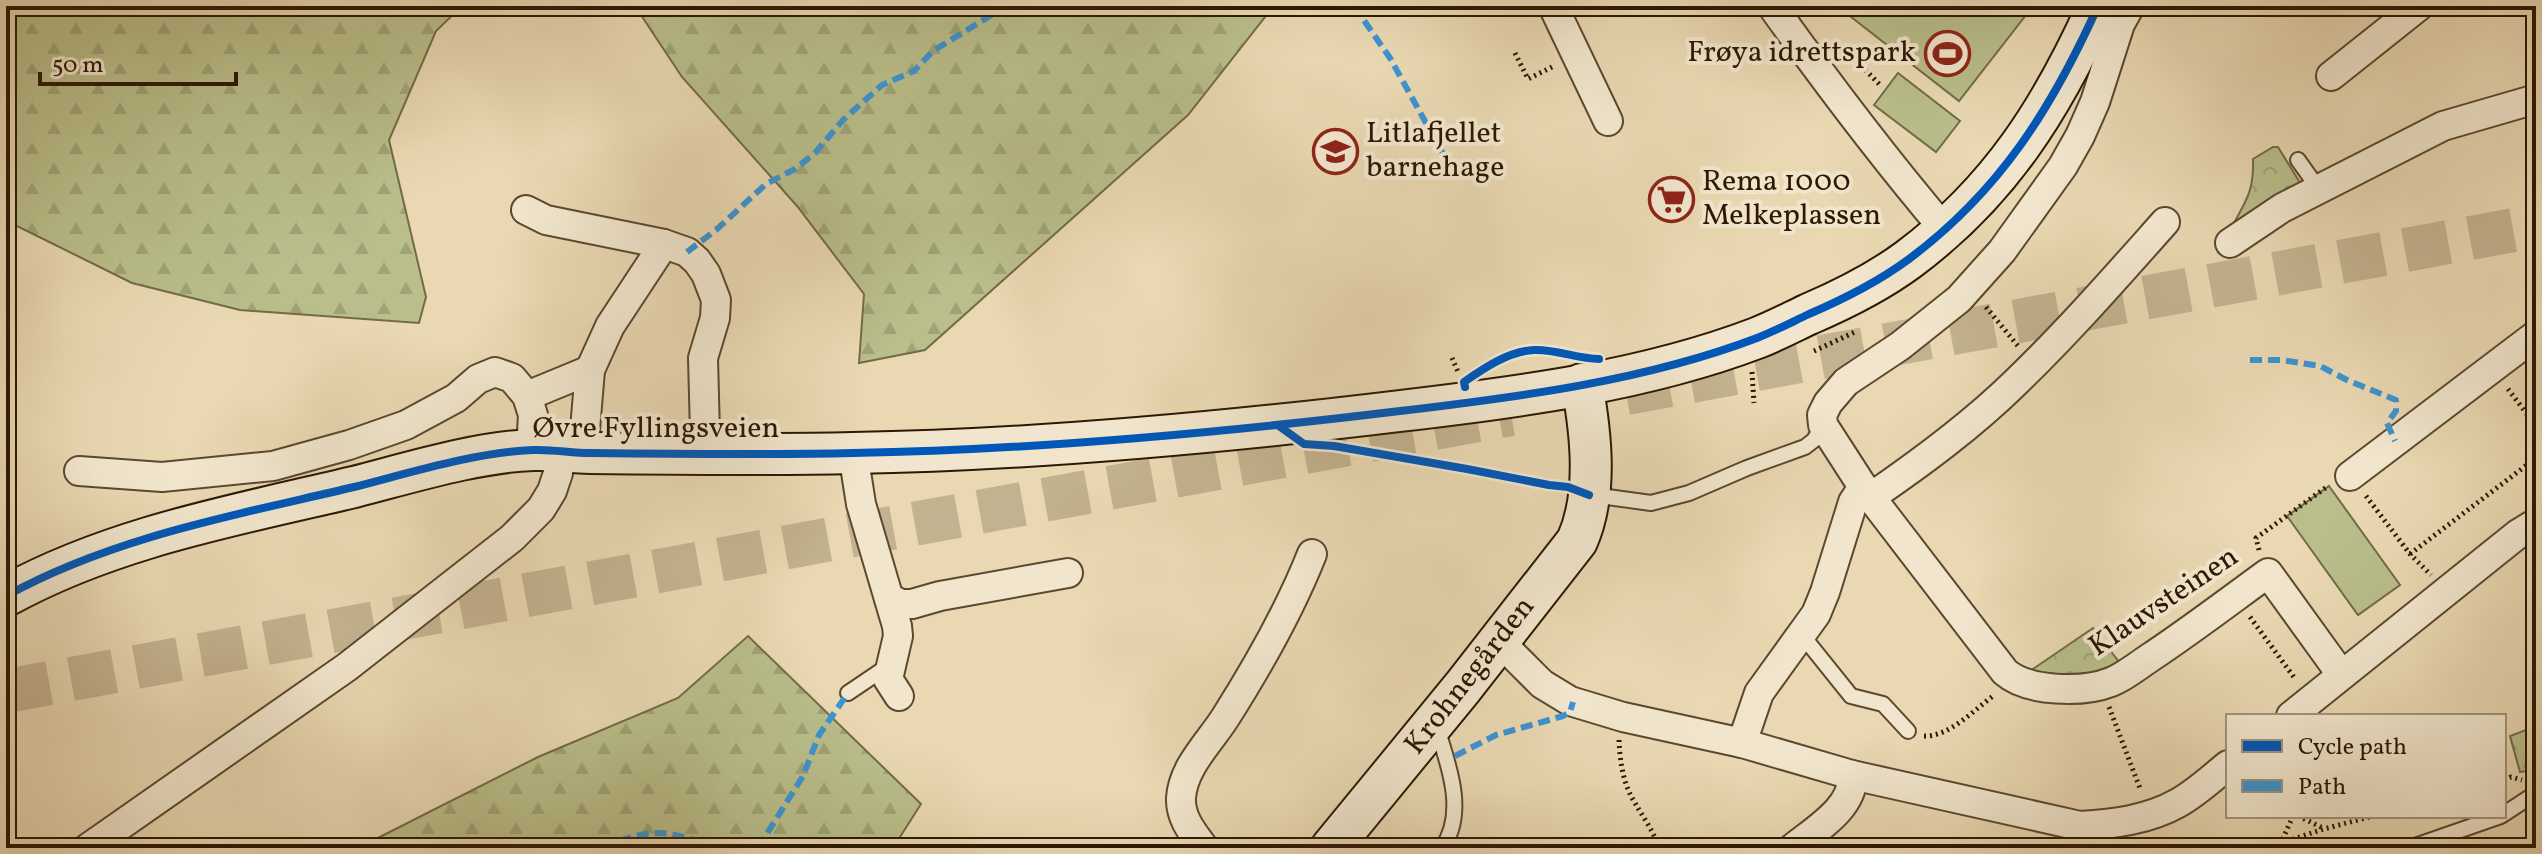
<svg xmlns="http://www.w3.org/2000/svg" width="2542" height="854" viewBox="0 0 2542 854" font-family="Vollkorn,serif">
  <style>
    .forest { fill: url(#forest-firs); stroke: #726b46; stroke-width: 2 }
    .park { fill: url(#park-crowns); stroke: #726b46; stroke-width: 2 }
    .pitch { fill: #b9be8a; stroke: #726b46; stroke-width: 2 }
    .lines { fill: none; stroke-linecap: round; stroke-linejoin: round }
    .primary-tunnel { stroke: #c3b28f; stroke-width: 44; stroke-dasharray: 44 22; stroke-linecap: butt }
    .lane-casing { stroke: #5b482f; stroke-width: 18 }
    .street-casing { stroke: #5b482f; stroke-width: 32 }
    .secondary-casing { stroke: #2c1803; stroke-width: 44 }
    .path { stroke: #2c1803; stroke-width: 5; stroke-dasharray: 2 4; stroke-linecap: butt }
    .lane { stroke: #f1e6cd; stroke-width: 14 }
    .street { stroke: #f1e6cd; stroke-width: 28 }
    .secondary { stroke: #f1e6cd; stroke-width: 40 }
    .quiet { stroke: #3c93d1; stroke-width: 6; stroke-dasharray: 12 6; stroke-linecap: butt }
    .cycleway-casing { stroke: #f1e6cd; stroke-width: 13 }
    .cycleway { stroke: #0057b8; stroke-width: 8 }
    .labels { text-anchor: middle; dominant-baseline: central; stroke-width: 8; stroke-linejoin: round; paint-order: stroke }
    .poi-label { font-size: 30px; fill: #2c1803; stroke: #f1e6cd; text-anchor: start }
    .street-label { font-size: 30px; fill: #2c1803; stroke: #f1e6cd }
  </style>
  <defs>
    <pattern id="forest-firs" width="22" height="20" patternUnits="userSpaceOnUse" patternTransform="scale(2)"><rect width="22" height="20" fill="#b9be8a"/><path d="M5 1l3.5 6h-7zM16 11l3.5 6h-7z" fill="#9fa375"/></pattern>
    <pattern id="park-crowns" width="20" height="18" patternUnits="userSpaceOnUse" patternTransform="scale(2)"><rect width="20" height="18" fill="#b9be8a"/><path d="M2 6a3 3 0 1 1 6 0M12 15a3 3 0 1 1 6 0" fill="none" stroke="#9fa375"/></pattern>
  </defs>
  <rect width="100%" height="100%" fill="#e9d8b2"/>
  <filter id="stains"><feTurbulence type="fractalNoise" baseFrequency=".0025" numOctaves="4"/><feColorMatrix values="0 0 0 0 .2 0 0 0 0 .09 0 0 0 0 .02 0 0 0 .5 -.17"/></filter>
  <radialGradient id="worn" r=".72"><stop offset=".6" stop-color="#630" stop-opacity="0"/><stop offset="1" stop-color="#630" stop-opacity=".3"/></radialGradient>
  <!-- forest -->
  <g class="forest">
    <polygon points="6,6 462,6 436,31 389,140 426,297 419,323 240,310 132,283 15,225 6,236"/>
    <polygon points="635,6 1256,6 1265,17 1188,115 925,350 859,363 864,294 797,206 682,77"/>
    <path d="M748,636L921,804L893,848H686C671,832 644,841 626,848H358L538,757L678,698Z"/>
  </g>
  <!-- park -->
  <g class="park">
    <path d="M2273,147H2278L2302,186L2238,228L2234,223C2248,198 2254,188 2253,159Z"/>
    <polygon points="2093,628 2126,671 2102,680 2027,673"/>
    <polygon points="2531,728 2536,730 2536,770 2520,772 2510,736"/>
  </g>
  <!-- pitch -->
  <g class="pitch">
    <polygon points="1837,6 2033,6 1959,101"/>
    <polygon points="1898,73 1960,121 1936,152 1874,105"/>
    <polygon points="2329,486 2400,585 2358,615 2287,516"/>
  </g>
  <g class="lines">
    <!-- primary-tunnel -->
    <g class="primary-tunnel">
      <polyline points="1626,393 2536,226"/>
      <polyline points="6,691 1511,414"/>
    </g>
    <defs>
      <g id="lane">
        <polyline points="2298,160 2318,188"/>
        <polyline points="1593,495 1651,503 1689,493 1747,468 1805,447 1814,440 1823,425"/>
        <polyline points="1802,635 1851,696 1883,704 1908,731"/>
        <polyline points="848,693 888,666"/>
        <path d="M1440,738C1451,772 1465,816 1442,848"/>
        <polyline points="2504,814 2536,793"/>
        <polyline points="2409,848 2501,816"/>
      </g>
      <g id="street">
        <polyline points="1553,6 1608,121"/>
        <path d="M1772,6C1827,83 1883,157 1944,229"/>
        <polyline points="2331,76 2419,6"/>
        <polyline points="526,210 546,220 664,244 687,252 697,261 706,274 716,300 715,318 703,358 705,434"/>
        <polyline points="2230,243 2282,208 2443,126 2536,99"/>
        <polyline points="527,396 590,370"/>
        <polyline points="583,453 590,370 610,326 664,244"/>
        <polyline points="853,453 861,504 897,626 898,636 888,679 899,696"/>
        <polyline points="79,471 162,477 273,466 349,445 406,425 456,398 478,379 495,372 512,378 527,396 533,415 531,450"/>
        <polyline points="2350,476 2536,335"/>
        <path d="M1863,487L2005,672C2028,692 2083,693 2111,682C2124,677 2136,667 2148,659C2189,632 2228,602 2268,573L2341,674"/>
        <path d="M1871,497C1922,462 1971,426 2015,383C2068,332 2116,277 2165,222"/>
        <polyline points="889,598 901,604 912,604 940,596 1068,573"/>
        <path d="M1498,640L1542,684L1570,701L1623,717L1742,743L1852,775L2080,826C2113,824 2148,820 2178,803C2196,793 2212,778 2228,765"/>
        <polyline points="2291,716 2518,534 2536,523"/>
        <polyline points="1742,743 1759,693 1816,614 1825,592 1853,502 1863,487 1823,425 1822,415 1828,403 1846,382 1900,346 1959,299 2002,251 2063,166 2080,136 2095,102 2120,24 2130,6"/>
        <polyline points="88,848 347,667 512,538 541,509 552,491 558,473 560,451"/>
        <path d="M1204,848C1193,833 1180,818 1181,798C1183,767 1209,743 1225,718C1258,666 1289,612 1312,554"/>
        <path d="M1793,848C1815,830 1855,807 1852,775"/>
      </g>
      <g id="secondary">
        <path d="M6,596C113,537 236,515 354,487C409,473 476,452 533,450C552,449 571,453 590,453C677,454 765,455 853,453C1036,450 1218,433 1400,411C1519,397 1644,381 1757,338C1775,331 1792,322 1809,314C1844,299 1878,282 1909,259C2000,191 2052,108 2098,6"/>
        <path d="M1331,848L1463,687L1577,541C1598,494 1591,434 1582,384"/>
      </g>
    </defs>
    <!-- lane casing -->
    <use href="#lane" class="lane-casing"/>
    <!-- street casing -->
    <use href="#street" class="street-casing"/>
    <!-- secondary casing -->
    <use href="#secondary" class="secondary-casing"/>
    <!-- path -->
    <g class="path">
      <polyline points="1515,53 1528,79 1554,66"/>
      <polyline points="1841,56 1852,56 1882,87"/>
      <polyline points="1986,307 2018,346"/>
      <polyline points="1814,351 1855,332"/>
      <polyline points="1452,358 1458,372"/>
      <polyline points="1752,372 1754,403"/>
      <polyline points="2508,389 2536,426"/>
      <polyline points="2366,496 2410,554 2431,575"/>
      <polyline points="2259,550 2256,538 2328,486"/>
      <polyline points="2410,554 2536,458"/>
      <polyline points="2250,617 2296,680"/>
      <polyline points="2109,707 2141,791"/>
      <path d="M1924,736C1949,737 1974,710 1993,696"/>
      <path d="M1619,740C1620,762 1623,784 1635,803C1643,817 1654,832 1659,848"/>
      <polyline points="2504,780 2511,777 2522,780"/>
      <polyline points="2298,816 2323,828"/>
      <polyline points="2528,818 2536,833"/>
      <polyline points="2281,843 2324,829 2373,816"/>
      <polyline points="2275,848 2281,843 2293,816"/>
    </g>
    <!-- lane -->
    <use href="#lane" class="lane"/>
    <!-- street -->
    <use href="#street" class="street"/>
    <!-- secondary -->
    <use href="#secondary" class="secondary"/>
    <!-- quiet -->
    <g class="quiet">
      <polyline points="1354,6 1390,58 1447,161"/>
      <polyline points="687,252 716,230 766,184 795,169 815,153 843,120 882,85 914,71 933,51 1006,6"/>
      <polyline points="2250,360 2281,360 2320,366 2349,381 2396,400 2396,411 2387,423 2395,441"/>
      <polyline points="1455,756 1496,735 1563,716 1570,712 1573,702"/>
      <path d="M603,848C652,826 668,830 716,848"/>
      <polyline points="758,848 803,776 819,735 848,693"/>
    </g>
    <defs>
      <g id="cycleway">
        <path d="M1465,387L1464,382C1484,368 1509,351 1534,350C1556,349 1577,359 1599,359"/>
        <polyline points="1279,426 1304,444 1334,446 1467,469 1549,485 1568,487 1589,495"/>
        <path d="M6,596C113,537 236,515 354,487C409,473 476,452 533,450C552,449 571,453 590,453C677,454 765,455 853,453C1036,450 1218,433 1400,411C1519,397 1644,381 1757,338C1775,331 1792,322 1809,314C1844,299 1878,282 1909,259C2000,191 2052,108 2098,6"/>
      </g>
    </defs>
    <!-- cycleway casing -->
    <use href="#cycleway" class="cycleway-casing"/>
    <!-- cycleway -->
    <use href="#cycleway" class="cycleway"/>
  </g>
  <!-- icons -->
  <defs>
    <symbol id="stadium-ring" viewBox="-11 -11 22 22"><circle r="9.5" fill="#f1e6cd" stroke="#8f2418" stroke-width="1.5"/><path d="M0-5a6.5 5 0 1 0 0 10a6.5 5 0 1 0 0-10ZM-3.5-1.8h7v3.6h-7Z" fill="#8f2418"/></symbol>
    <symbol id="school-ring" viewBox="-11 -11 22 22"><circle r="9.5" fill="#f1e6cd" stroke="#8f2418" stroke-width="1.5"/><path d="M0-5L7-2L0 1L-7-2ZM-4 1L0 2.5L4 1V4Q0 6-4 4Z" fill="#8f2418"/></symbol>
    <symbol id="supermarket-ring" viewBox="-11 -11 22 22"><circle r="9.5" fill="#f1e6cd" stroke="#8f2418" stroke-width="1.5"/><path d="M-6-5.5h2.5l.6 2H6L4.5 2H-2.5L-4.4-4H-6ZM-1.5 3.2a1.3 1.3 0 1 0 .1 0ZM3 3.2a1.3 1.3 0 1 0 .1 0Z" fill="#8f2418"/></symbol>
  </defs>
  <g fill-rule="evenodd">
    <use href="#stadium-ring" x="1922" y="28" width="51" height="51"/>
    <use href="#school-ring" x="1310" y="126" width="51" height="51"/>
    <use href="#supermarket-ring" x="1646" y="174" width="51" height="51"/>
  </g>
  <g class="labels">
    <!-- poi labels -->
    <g class="poi-label">
      <text x="1916" y="53" text-anchor="end">Frøya idrettspark</text>
      <text x="1366" y="134">Litlafjellet<tspan x="1366" dy="34">barnehage</tspan></text>
      <text x="1702" y="182">Rema 1000<tspan x="1702" dy="34">Melkeplassen</tspan></text>
    </g>
    <!-- street labels -->
    <g class="street-label">
      <text x="656" y="429">Øvre Fyllingsveien</text>
      <text transform="translate(2164 602) rotate(-34)">Klauvsteinen</text>
      <text transform="translate(1470 676) rotate(-52)">Krohnegården</text>
    </g>
  </g>
  <!-- margin -->
  <rect width="2542" height="854" fill="none" stroke="#e9d8b2" stroke-width="32"/>
  <rect x="8" y="8" width="2526" height="838" fill="none" stroke="#2c1803" stroke-width="4"/>
  <rect x="16" y="16" width="2510" height="822" fill="none" stroke="#2c1803" stroke-width="2"/>
  <!-- legend -->
  <rect x="2226" y="714" width="280" height="104" fill="#f1e6cd" stroke="#a2947c" stroke-width="2"/>
  <rect x="2242" y="740" width="40" height="12" fill="#0057b8" stroke="#a2947c" stroke-width="2"/>
  <text x="2298" y="754" font-size="24" fill="#2c1803">Cycle path</text>
  <rect x="2242" y="780" width="40" height="12" fill="#3c93d1" stroke="#a2947c" stroke-width="2"/>
  <text x="2298" y="794" font-size="24" fill="#2c1803">Path</text>
  <!-- scale -->
  <path d="M40 72v12h196v-12" fill="none" stroke="#2c1803" stroke-width="4"/>
  <text x="52" y="72" font-size="24" fill="#2c1803" stroke="#f1e6cd" stroke-width="6" paint-order="stroke">50 m</text>
  <rect width="100%" height="100%" filter="url(#stains)"/>
  <rect width="100%" height="100%" fill="url(#worn)"/>
</svg>
